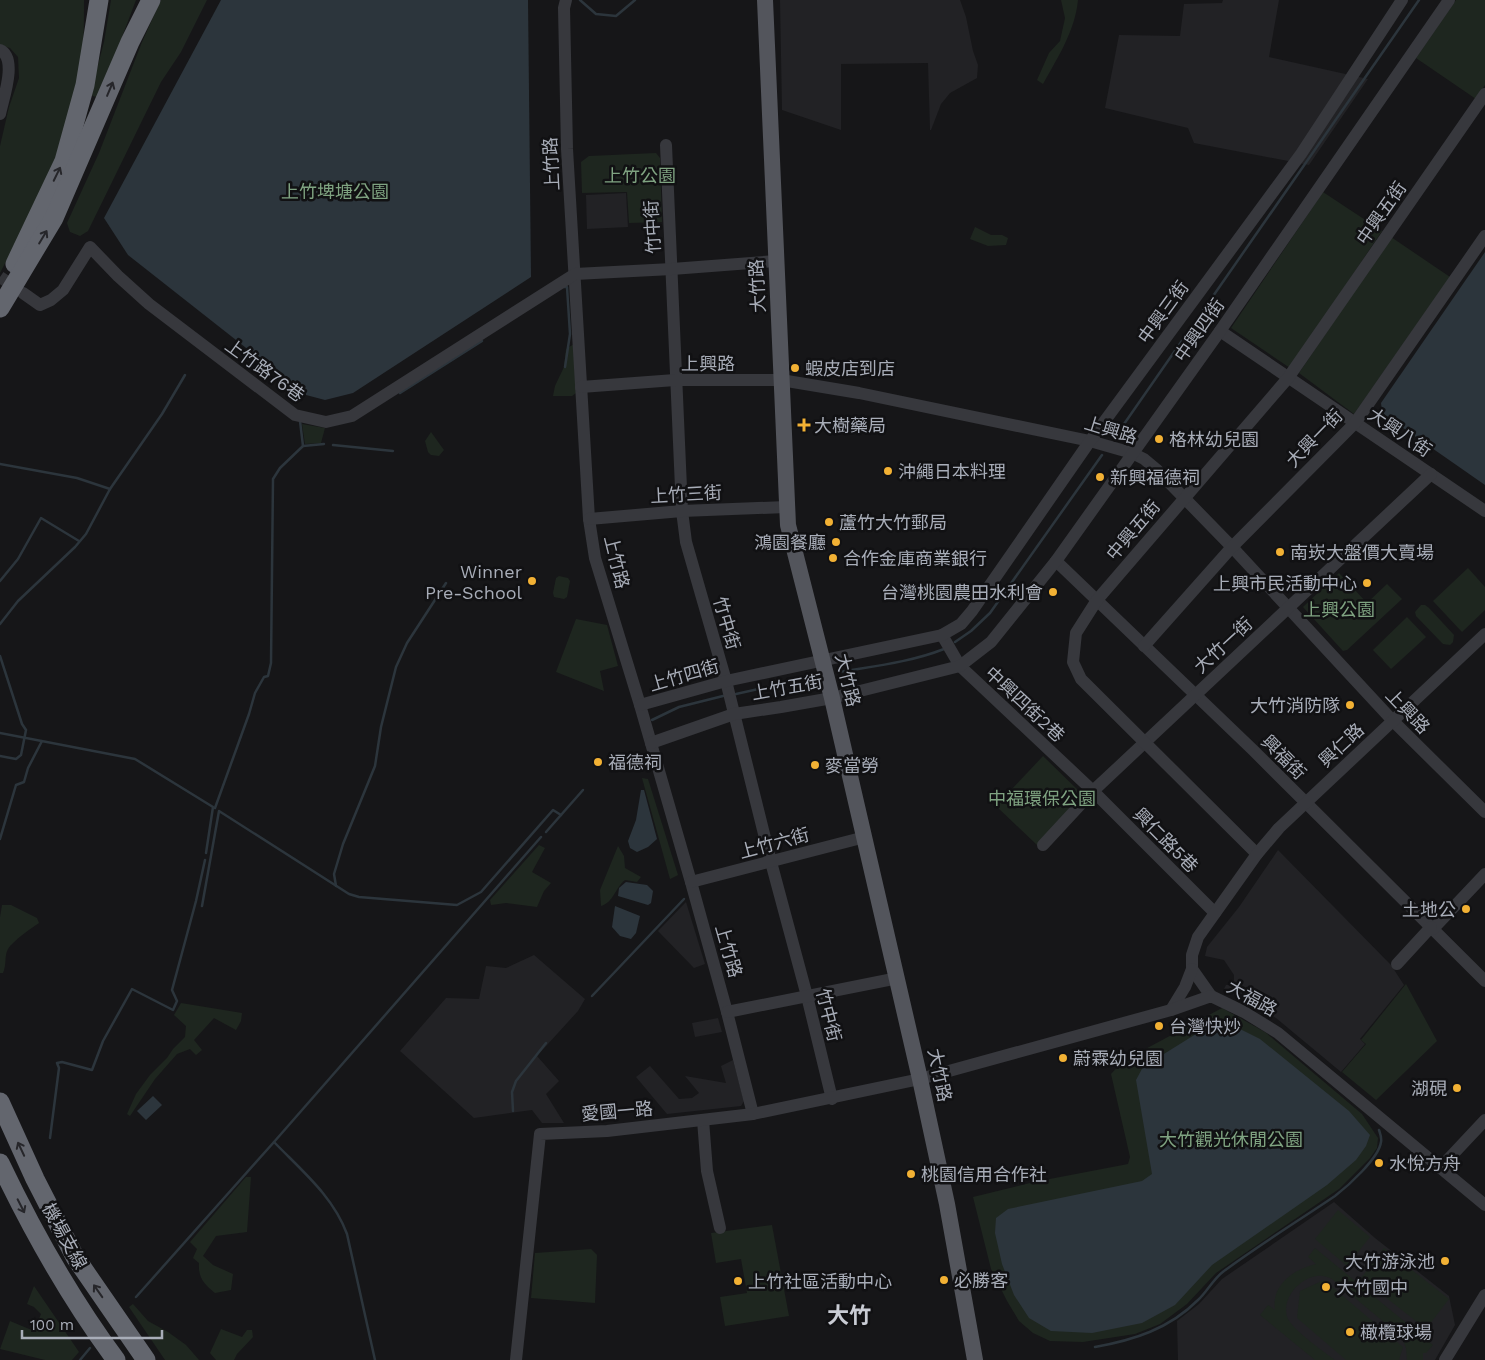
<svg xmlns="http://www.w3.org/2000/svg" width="1485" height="1360" viewBox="0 0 1485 1360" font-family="'Work Sans','Noto Sans TC',sans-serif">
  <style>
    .built { fill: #222225 }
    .green { fill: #1e261f }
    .water { fill: #2c353c }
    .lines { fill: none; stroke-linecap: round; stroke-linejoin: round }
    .stream { stroke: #2c353c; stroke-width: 2.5 }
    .minor-tunnel { stroke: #333438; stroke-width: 12; stroke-dasharray: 12 6; stroke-linecap: butt }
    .minor { stroke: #37383d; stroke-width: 12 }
    .major { stroke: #53555c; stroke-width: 16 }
    .highway { stroke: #63666e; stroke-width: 19 }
    .oneway { stroke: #26262a }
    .poi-dot { fill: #f2b134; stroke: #111113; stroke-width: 2 }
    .labels { text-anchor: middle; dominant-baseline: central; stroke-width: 5; stroke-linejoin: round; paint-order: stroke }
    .street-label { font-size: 18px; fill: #a8adb8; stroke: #111113 }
    .park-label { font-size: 18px; fill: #7fa381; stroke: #111113 }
    .poi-label { font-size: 18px; fill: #a8adb8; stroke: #111113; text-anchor: start }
    .district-label { font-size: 22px; font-weight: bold; fill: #c9ccd4; stroke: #111113 }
  </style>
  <rect width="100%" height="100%" fill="#161618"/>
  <!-- built -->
  <g class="built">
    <polygon points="780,0 960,0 966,17 973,51 978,65 977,78 950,93 941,104 931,130 930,130 928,63 841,64 841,130 782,110"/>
    <polygon points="1223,0 1279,0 1269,57 1368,79 1309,165 1194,143 1188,128 1105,108 1119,35 1180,36 1184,4 1222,3"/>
    <polygon points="626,193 628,227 587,229 586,195"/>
    <polygon points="1278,850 1391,965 1404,985 1360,1039 1365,1044 1341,1072 1276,1018 1224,989 1226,985 1230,985 1234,982 1234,975 1224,960 1205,956 1207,947 1239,907"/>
    <polygon points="686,902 705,964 694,968 658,931"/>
    <polygon points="534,955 585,999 578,1011 537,1056 559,1081 546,1094 564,1123 542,1123 532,1110 474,1118 400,1051 446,998 479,999 486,966 506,968"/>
    <polygon points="718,1018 722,1032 695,1037 692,1023"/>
    <polygon points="733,1060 744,1101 741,1106 667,1114 636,1077 650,1066 679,1099 692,1098 699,1093 685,1076 726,1083 721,1066"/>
    <polygon points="1334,1202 1375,1238 1449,1296 1455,1325 1435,1360 1178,1360 1177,1321 1199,1304 1222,1279"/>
  </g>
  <!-- green -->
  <g class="green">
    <path d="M0,0H84C84,25 84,51 80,76C68,147 32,210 0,273V146L9,107L19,78L18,57L10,48L0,45Z"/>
    <polygon points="111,0 136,0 99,98 90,95 104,42"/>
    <polygon points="161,0 207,0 181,52 161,82 88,231 80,236 70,232 67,223 99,153 142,42"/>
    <path d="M1061,0H1078C1075,31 1058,57 1043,84L1037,80L1049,53L1060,41L1065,18Z"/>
    <polygon points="1456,0 1485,0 1485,85 1476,99 1416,58"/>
    <polygon points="656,153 660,158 662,222 629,223 627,192 582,193 581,162 589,156"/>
    <polygon points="1323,192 1382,231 1290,368 1231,328"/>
    <polygon points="975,227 991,235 1002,235 1008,238 1006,245 988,246 970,239"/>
    <polygon points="1391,237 1450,277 1354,414 1299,373"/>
    <polygon points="574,344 576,393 572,396 553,396 555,386 564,367 566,349"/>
    <polygon points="302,424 325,428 321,443 305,444"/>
    <polygon points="431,432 444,450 439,456 431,455 428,452 425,441"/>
    <polygon points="1468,568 1485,587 1485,610 1462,632 1433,601"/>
    <polygon points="1339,573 1367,603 1387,584 1402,599 1347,650 1343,651 1303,607"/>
    <polygon points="559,576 568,578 570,581 567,597 564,599 554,597 553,593 556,578"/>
    <polygon points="1421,605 1425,605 1429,608 1454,635 1453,642 1450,645 1443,644 1416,616 1415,612"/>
    <polygon points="1407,617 1426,637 1391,669 1373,650"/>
    <polygon points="576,619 607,625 618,666 600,671 604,691 556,672"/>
    <polygon points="1043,756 1083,795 1037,845 996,806"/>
    <polygon points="642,778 648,779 678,875 670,879"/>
    <polygon points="539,845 545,848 532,872 551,883 544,891 537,907 506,903 491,905 490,900"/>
    <path d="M618,846L624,856L625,868L641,877L637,882L625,880C615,888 614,902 601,906L600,890Z"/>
    <path d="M2,905H11L37,918L39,923C30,929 13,941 8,949C4,956 7,964 3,973H0V917Z"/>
    <polygon points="1406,984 1437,1041 1376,1100 1342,1072 1366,1044 1361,1040"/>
    <polygon points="181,1003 242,1013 241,1021 236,1030 214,1018 194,1040 202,1050 196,1055 190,1049 177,1054 155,1079 130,1116 127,1114 136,1094 150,1075 167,1058 173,1049 185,1037 186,1026 174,1015"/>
    <polygon points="1222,1008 1265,1032 1362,1114 1378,1138 1377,1148 1370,1158 1339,1189 1216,1273 1187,1304 1160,1324 1135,1334 1083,1342 1050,1341 1033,1333 1019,1321 1007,1301 991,1269 973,1197 1034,1182 1128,1164 1130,1157 1111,1074 1123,1061"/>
    <path d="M246,1177H251L247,1232L216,1236L203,1256L213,1265L233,1274L231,1290L215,1293C204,1284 198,1278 199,1263L193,1258L197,1249L190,1242Z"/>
    <polygon points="1338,1210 1370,1237 1347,1266 1315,1239"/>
    <polygon points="772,1225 789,1316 725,1326 720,1297 747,1293 741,1259 716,1263 711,1233"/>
    <path d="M1315,1248L1433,1345L1426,1353H1423V1360H1407L1406,1348L1402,1337L1332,1279C1328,1277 1322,1275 1317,1276C1299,1278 1280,1300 1288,1319C1294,1331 1323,1351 1335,1360H1315L1260,1315L1268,1305L1275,1310C1271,1285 1294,1269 1316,1264L1308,1257Z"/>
    <polygon points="1384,1248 1449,1299 1426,1329 1361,1278"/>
    <polygon points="591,1249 597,1255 595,1303 531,1298 535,1253"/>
    <polygon points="1324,1280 1403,1347 1399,1360 1346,1360 1297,1318 1300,1291"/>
    <polygon points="34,1286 79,1352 72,1360 45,1360 0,1349 10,1321 34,1331 41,1314 34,1307 27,1304"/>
    <polygon points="133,1304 148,1321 168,1332 186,1345 199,1360 165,1360 129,1307"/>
    <polygon points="221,1329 242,1337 247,1330 252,1330 253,1337 237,1354 234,1360 216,1360 210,1353"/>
  </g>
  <!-- water -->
  <g class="water">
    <polygon points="221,0 528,0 531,277 353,393 325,400 306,395 128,255 104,218"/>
    <polygon points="1485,252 1485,485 1386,416 1382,411 1381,403"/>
    <polygon points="641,790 644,790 657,839 648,847 637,852 630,848 628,841 636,820"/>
    <polygon points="626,882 647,885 653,891 651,903 648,905 618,896 619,888"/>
    <polygon points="615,906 640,916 636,933 631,939 620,936 612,927"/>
    <polygon points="1220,1019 1260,1039 1349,1111 1370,1135 1366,1146 1356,1160 1327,1185 1212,1265 1175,1305 1142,1323 1092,1333 1051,1331 1029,1318 1014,1295 1002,1264 995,1233 996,1218 1008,1209 1142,1181 1152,1174 1136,1080 1143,1067"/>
    <polygon points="153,1096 162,1105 146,1120 137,1111"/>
  </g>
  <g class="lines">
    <!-- stream -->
    <g class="stream">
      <polyline points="580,0 596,14 616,16 635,0"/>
      <polyline points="564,287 567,287 570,334 565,367"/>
      <polyline points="400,393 482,341"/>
      <polyline points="300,421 303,446"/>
      <polyline points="1115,437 1419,0"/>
      <polyline points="333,445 393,451"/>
      <polyline points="0,464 77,478 110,489"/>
      <polyline points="0,581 18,559 41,518 79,541"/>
      <polyline points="0,624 18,601 75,547 86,534 110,489 162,414 185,375"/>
      <polyline points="955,642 971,631 990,613 1102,455"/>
      <polyline points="0,656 22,724 26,730 21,755 16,759 0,756"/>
      <path d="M840,672C875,666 911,662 944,649"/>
      <polyline points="736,694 812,677"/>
      <polyline points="652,720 679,707 723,696"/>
      <polyline points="0,733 135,759 213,807 206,853"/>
      <polyline points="215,808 249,714 255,693 264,677 268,676 271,663 273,479 280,468 303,446 324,444"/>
      <polyline points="546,832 583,790"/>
      <polyline points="0,839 16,785 24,782 28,768 42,741"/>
      <polyline points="336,886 334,874 343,844 375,766 381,727 396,667 407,643 446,583"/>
      <polyline points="202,906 219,811 349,894 359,897 457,905 481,892 553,810 561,815"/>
      <polyline points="592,996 684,899"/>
      <polyline points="513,1111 512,1092 516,1081 546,1043"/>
      <polyline points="50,1138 59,1068 57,1063 62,1062 92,1070 103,1041 132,989 173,1010 177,1001 172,990 196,901 205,860"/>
      <polyline points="274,1142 541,837"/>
      <path d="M136,1297L274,1142C301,1170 333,1196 347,1234L375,1360"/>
      <path d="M1095,1347C1134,1340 1169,1329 1198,1300C1207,1292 1213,1279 1224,1271C1259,1245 1298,1221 1335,1196C1348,1186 1379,1158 1381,1142C1382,1138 1380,1133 1379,1130"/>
      <polyline points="80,1360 90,1348"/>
    </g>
    <!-- minor-tunnel -->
    <polyline class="minor-tunnel" points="0,277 19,290"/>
    <!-- minor -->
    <g class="minor">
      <polyline points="566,0 564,8 567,149 589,519 595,558 640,705 691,882 727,1012 753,1114"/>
      <path d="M0,50C18,58 3,99 0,114"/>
      <polyline points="666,145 682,511 686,542 726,681 771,862 807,996 832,1099"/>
      <polyline points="23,293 40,305 51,300 63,290 90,247 118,276 149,304 295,415 326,422 352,416 575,274 672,269 776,261"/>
      <polyline points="1220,331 1485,511"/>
      <polyline points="581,387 675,380 781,380 859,393 1090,441 1132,453 1144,459 1156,469 1232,547 1393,721 1485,812"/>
      <polyline points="589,519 682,511 786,507"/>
      <polyline points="1056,561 1253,750 1485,981"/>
      <polyline points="942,635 960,666 1093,791 1215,913"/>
      <polyline points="1144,646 1232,547 1355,423 1485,236"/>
      <polyline points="640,705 726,681 942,635 961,624 972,611 1090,441 1301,154 1402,0"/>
      <polyline points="651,743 734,714 781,707 832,698 960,666 991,642 1056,561 1220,331 1449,0"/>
      <polyline points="1043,845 1093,791 1431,474"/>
      <polyline points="1257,854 1081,679 1073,662 1076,633 1097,600 1288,378 1485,94"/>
      <polyline points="691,882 865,837"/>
      <polyline points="1433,929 1485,874"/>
      <polyline points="1397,964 1431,927"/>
      <polyline points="1211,996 1192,969 1192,955 1198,937 1257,854 1279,828 1485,634"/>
      <polyline points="1171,1010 1185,987 1192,969"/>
      <polyline points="727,1012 898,978"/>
      <polyline points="703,1120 707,1171 720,1228"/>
      <polyline points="1440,1168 1485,1120"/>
      <polyline points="516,1360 540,1134 607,1131 753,1114 920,1079 1171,1010 1211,996 1244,1012 1278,1033 1485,1205"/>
      <polyline points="1445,1360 1485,1295"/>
    </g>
    <!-- major -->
    <polyline class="major" points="765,0 788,525 832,698 920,1079 947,1204 975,1360"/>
    <!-- highway -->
    <g class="highway">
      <polyline points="15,264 64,161 85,85 99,0"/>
      <polyline points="0,308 54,218 130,42 151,0"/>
      <polyline points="0,1102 35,1179 75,1257 146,1360"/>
      <path d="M0,1163C33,1232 70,1298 116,1360"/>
    </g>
  </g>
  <!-- one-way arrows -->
  <defs><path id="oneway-shaft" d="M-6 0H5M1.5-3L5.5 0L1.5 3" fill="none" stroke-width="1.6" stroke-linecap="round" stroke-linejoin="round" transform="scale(1.25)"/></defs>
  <g class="oneway">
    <use href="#oneway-shaft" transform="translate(110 89) rotate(-67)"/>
    <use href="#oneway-shaft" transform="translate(57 174) rotate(-64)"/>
    <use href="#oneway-shaft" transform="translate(43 237) rotate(-59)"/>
    <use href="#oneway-shaft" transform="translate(21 1149) rotate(-115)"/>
    <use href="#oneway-shaft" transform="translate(21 1206) rotate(63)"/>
    <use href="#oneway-shaft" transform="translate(98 1291) rotate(-125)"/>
  </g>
  <!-- markers -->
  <g class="poi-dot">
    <circle cx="795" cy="368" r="5"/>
    <path d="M801.5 417.5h5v5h5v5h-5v5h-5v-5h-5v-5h5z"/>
    <circle cx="1159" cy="439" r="5"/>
    <circle cx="888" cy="471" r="5"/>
    <circle cx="1100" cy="477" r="5"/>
    <circle cx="829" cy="522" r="5"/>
    <circle cx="836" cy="542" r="5"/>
    <circle cx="1280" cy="552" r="5"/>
    <circle cx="833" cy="558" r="5"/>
    <circle cx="532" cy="581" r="5"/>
    <circle cx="1367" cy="583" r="5"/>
    <circle cx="1053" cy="592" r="5"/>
    <circle cx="1350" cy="705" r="5"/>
    <circle cx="598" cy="762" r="5"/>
    <circle cx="815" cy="765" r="5"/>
    <circle cx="1466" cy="909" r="5"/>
    <circle cx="1159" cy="1026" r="5"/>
    <circle cx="1063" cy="1058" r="5"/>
    <circle cx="1457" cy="1088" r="5"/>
    <circle cx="1379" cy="1163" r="5"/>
    <circle cx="911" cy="1174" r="5"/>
    <circle cx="1445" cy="1261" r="5"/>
    <circle cx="944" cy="1280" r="5"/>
    <circle cx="738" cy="1281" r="5"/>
    <circle cx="1326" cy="1287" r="5"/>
    <circle cx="1350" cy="1332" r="5"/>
  </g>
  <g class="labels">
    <!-- street labels -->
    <g class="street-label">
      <text transform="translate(551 164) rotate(-93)">上竹路</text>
      <text transform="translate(1381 213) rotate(-55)">中興五街</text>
      <text transform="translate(652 227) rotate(-93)">竹中街</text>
      <text transform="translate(757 286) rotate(-93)">大竹路</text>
      <text transform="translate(1163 312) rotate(-54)">中興三街</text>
      <text transform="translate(1199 330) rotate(-55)">中興四街</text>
      <text x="708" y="363">上興路</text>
      <text transform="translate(265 370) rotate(36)">上竹路76巷</text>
      <text transform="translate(1111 430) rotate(17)">上興路</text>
      <text transform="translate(1400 432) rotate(34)">大興八街</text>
      <text transform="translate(1314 438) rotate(-46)">大興一街</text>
      <text transform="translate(686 494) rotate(-3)">上竹三街</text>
      <text transform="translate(1133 530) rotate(-50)">中興五街</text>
      <text transform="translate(617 562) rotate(76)">上竹路</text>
      <text transform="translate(727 623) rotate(74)">竹中街</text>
      <text transform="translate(1223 645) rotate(-43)">大竹一街</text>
      <text transform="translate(684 675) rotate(-16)">上竹四街</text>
      <text transform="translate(848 680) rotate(76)">大竹路</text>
      <text transform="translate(787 687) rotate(-10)">上竹五街</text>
      <text transform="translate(1025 704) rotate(43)">中興四街2巷</text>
      <text transform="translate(1408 711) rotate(46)">上興路</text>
      <text transform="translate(1341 745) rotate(-43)">興仁路</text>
      <text transform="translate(1284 757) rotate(45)">興福街</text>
      <text transform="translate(1166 840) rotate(45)">興仁路5巷</text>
      <text transform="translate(774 843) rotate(-15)">上竹六街</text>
      <text transform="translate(729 951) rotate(74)">上竹路</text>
      <text transform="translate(1252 998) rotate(29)">大福路</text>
      <text transform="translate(829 1015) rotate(76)">竹中街</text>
      <text transform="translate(940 1075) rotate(78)">大竹路</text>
      <text transform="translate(617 1111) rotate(-5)">愛國一路</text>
      <text transform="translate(65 1236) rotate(61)">機場支線</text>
    </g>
    <!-- park labels -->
    <g class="park-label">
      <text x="640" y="175">上竹公園</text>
      <text x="335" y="191">上竹埤塘公園</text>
      <text x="1339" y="609">上興公園</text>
      <text x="1042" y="798">中福環保公園</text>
      <text x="1231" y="1139">大竹觀光休閒公園</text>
    </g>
    <!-- poi labels -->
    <g class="poi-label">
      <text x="805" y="368">蝦皮店到店</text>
      <text x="814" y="425">大樹藥局</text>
      <text x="1169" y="439">格林幼兒園</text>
      <text x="898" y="471">沖繩日本料理</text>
      <text x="1110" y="477">新興福德祠</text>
      <text x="839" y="522">蘆竹大竹郵局</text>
      <text x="826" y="542" text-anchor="end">鴻園餐廳</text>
      <text x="1290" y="552">南崁大盤價大賣場</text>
      <text x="843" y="558">合作金庫商業銀行</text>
      <text x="522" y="571" text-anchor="end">Winner<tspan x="522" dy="21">Pre-School</tspan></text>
      <text x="1357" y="583" text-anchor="end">上興市民活動中心</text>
      <text x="1043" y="592" text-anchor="end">台灣桃園農田水利會</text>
      <text x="1340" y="705" text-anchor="end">大竹消防隊</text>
      <text x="608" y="762">福德祠</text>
      <text x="825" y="765">麥當勞</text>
      <text x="1456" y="909" text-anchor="end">土地公</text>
      <text x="1169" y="1026">台灣快炒</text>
      <text x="1073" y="1058">蔚霖幼兒園</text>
      <text x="1447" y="1088" text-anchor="end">湖硯</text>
      <text x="1389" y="1163">水悅方舟</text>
      <text x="921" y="1174">桃園信用合作社</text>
      <text x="1435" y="1261" text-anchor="end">大竹游泳池</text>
      <text x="954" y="1280">必勝客</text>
      <text x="748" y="1281">上竹社區活動中心</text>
      <text x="1336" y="1287">大竹國中</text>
      <text x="1360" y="1332">橄欖球場</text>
    </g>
    <!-- district labels -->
    <g class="district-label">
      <text x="849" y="1315">大竹</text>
    </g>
  </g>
  <!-- scale -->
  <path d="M22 1330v8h140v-8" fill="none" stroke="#a8adb8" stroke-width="2.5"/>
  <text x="30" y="1330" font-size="15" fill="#a8adb8" stroke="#111113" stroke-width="4" paint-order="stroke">100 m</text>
</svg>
